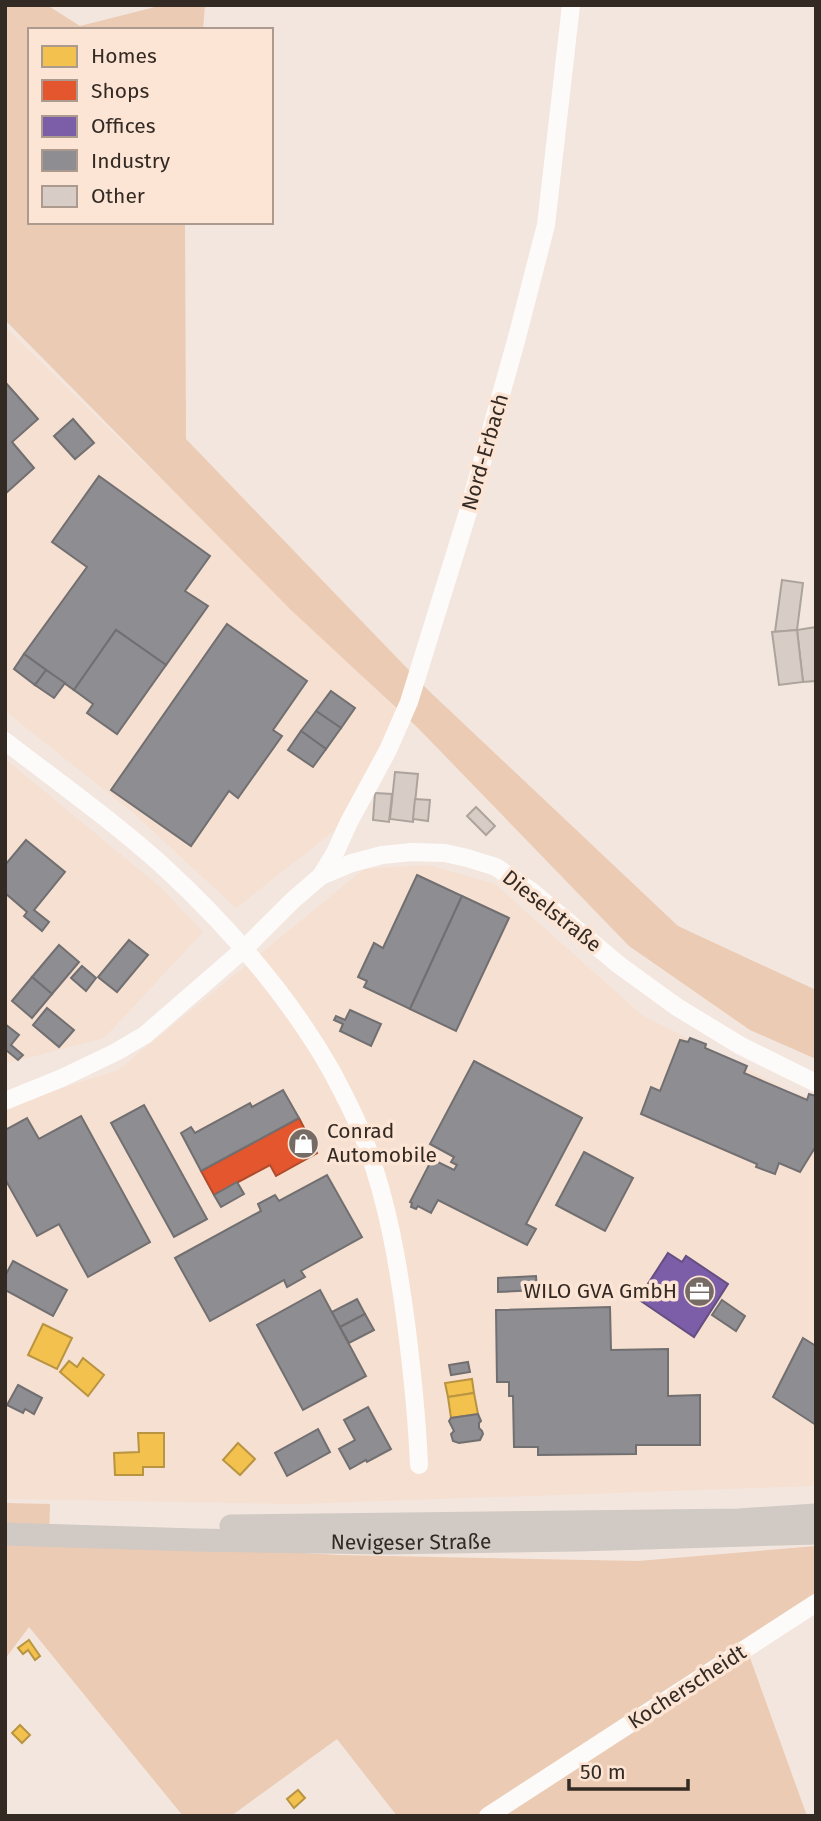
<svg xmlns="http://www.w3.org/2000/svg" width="821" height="1821" viewBox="0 0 821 1821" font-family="'Fira Sans',sans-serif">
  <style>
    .built { fill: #f6e0d1 }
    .green { fill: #ebcbb3 }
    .homes { fill: #f2c14e; stroke: #b99441; stroke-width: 2 }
    .shops { fill: #e4572e; stroke: #af4a2b; stroke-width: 2 }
    .offices { fill: #7b5ea7; stroke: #654e80; stroke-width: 2 }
    .industry { fill: #8d8d92; stroke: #726f71; stroke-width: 2 }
    .building { fill: #d7cdc6; stroke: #ada39d; stroke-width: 2 }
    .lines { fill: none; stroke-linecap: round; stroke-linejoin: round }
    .minor { stroke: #fdfbfa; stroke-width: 18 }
    .major { stroke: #d0c9c4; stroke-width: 23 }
    .labels { text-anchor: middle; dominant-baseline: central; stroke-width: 7; stroke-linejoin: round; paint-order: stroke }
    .street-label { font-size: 21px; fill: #332a24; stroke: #fce5d5 }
    .poi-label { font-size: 21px; fill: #332a24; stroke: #fce5d5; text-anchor: start }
  </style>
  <rect width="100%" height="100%" fill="#f3e6de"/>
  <!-- built -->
  <g class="built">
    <polygon points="5,327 399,712 334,831 236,908 131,811 5,711"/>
    <polygon points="5,759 159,886 203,932 104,1038 5,1064"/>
    <polygon points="428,865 495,884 642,1015 787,1090 816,1100 816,1486 295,1504 5,1499 5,1106 118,1070 364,869"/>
  </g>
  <!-- green -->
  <g class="green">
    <polygon points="5,5 47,5 80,26 163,5 205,5 203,30 30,30 30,222 187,222 128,225 185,225 186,439 429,691 678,926 816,990 816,1059 750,1030 629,946 418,728 291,610 5,320"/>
    <polygon points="5,1503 50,1504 49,1539 340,1555 638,1561 816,1546 816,1605 749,1655 807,1816 397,1816 337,1739 231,1816 183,1816 29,1627 5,1659"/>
  </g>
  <!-- homes -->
  <g class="homes">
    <polygon points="43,1324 72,1338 57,1369 28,1355"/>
    <polygon points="83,1358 104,1375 88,1396 60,1372 69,1361 77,1367"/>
    <polygon points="472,1379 474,1393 448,1397 445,1383"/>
    <polygon points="474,1393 478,1414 451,1418 448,1397"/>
    <polygon points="138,1433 164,1433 164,1467 143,1467 143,1475 115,1475 114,1453 139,1452"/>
    <polygon points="238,1443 255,1459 240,1475 223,1460"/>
    <polygon points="29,1640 40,1656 35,1660 28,1650 23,1654 18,1648"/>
    <polygon points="20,1725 30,1735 22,1743 12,1733"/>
    <polygon points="298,1790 305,1798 294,1808 287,1799"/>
  </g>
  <!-- shops -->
  <polygon class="shops" points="299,1118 317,1153 276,1176 270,1165 214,1195 201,1171"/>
  <!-- offices -->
  <polygon class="offices" points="668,1253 682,1262 686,1256 728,1284 694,1337 638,1299"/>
  <!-- industry -->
  <g class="industry">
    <polygon points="5,382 38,419 12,442 34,468 5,494"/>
    <polygon points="73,419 94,443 75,459 54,436"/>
    <polygon points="99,476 210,556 185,591 208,606 166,665 116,630 74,690 24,654 87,567 52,542"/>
    <polygon points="227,624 307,681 273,730 282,736 238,798 229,791 191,846 111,790"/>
    <polygon points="116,630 166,665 117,734 87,713 93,704 74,690"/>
    <polygon points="24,654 46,670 35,685 14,669"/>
    <polygon points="46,670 65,683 54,698 35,685"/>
    <polygon points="331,691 355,708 341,728 316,711"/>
    <polygon points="316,711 341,728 326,749 301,731"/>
    <polygon points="301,731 326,749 313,767 288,750"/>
    <polygon points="26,840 65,872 34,910 49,922 42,931 24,916 27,912 5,893 5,865"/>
    <polygon points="417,875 462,896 410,1009 364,987 367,981 358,977 374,943 383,948"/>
    <polygon points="462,896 509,918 456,1031 410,1009"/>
    <polygon points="129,940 148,955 117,992 98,977"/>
    <polygon points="59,945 79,962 52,994 32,977"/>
    <polygon points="82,966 96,978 86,991 71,978"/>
    <polygon points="32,977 52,994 32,1018 12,1001"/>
    <polygon points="47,1008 74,1030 59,1047 33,1025"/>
    <polygon points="350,1010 381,1024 371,1046 340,1031 343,1024 334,1020 336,1016 345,1020"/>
    <polygon points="5,1024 19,1035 11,1045 23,1055 18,1060 6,1050 5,1051"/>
    <polygon points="690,1038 706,1044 705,1048 747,1066 744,1073 807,1100 809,1094 816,1096 816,1146 800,1172 779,1163 775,1174 756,1167 757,1164 641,1114 651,1087 660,1091 680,1040 688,1042"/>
    <polygon points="474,1061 582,1118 526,1224 536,1229 527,1245 438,1200 431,1213 418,1206 416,1209 411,1207 412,1203 410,1202 432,1159 454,1170 457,1165 451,1162 454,1157 430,1144"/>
    <polygon points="283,1090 299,1118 201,1171 181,1133 191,1127 195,1133 250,1103 252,1107"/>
    <polygon points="144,1105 207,1219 174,1237 111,1123"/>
    <polygon points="81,1116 150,1242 88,1277 59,1224 37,1236 5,1179 5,1130 27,1118 39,1139"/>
    <polygon points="584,1152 633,1178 605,1231 556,1205"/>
    <polygon points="327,1175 362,1237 301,1271 305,1277 287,1287 284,1280 210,1321 175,1258 261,1211 258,1204 275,1195 279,1201"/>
    <polygon points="237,1182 244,1194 221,1207 214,1195"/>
    <polygon points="13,1261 67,1290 53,1316 5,1290 5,1276"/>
    <polygon points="536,1276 537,1290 498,1292 498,1278"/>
    <polygon points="320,1290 366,1376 303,1410 257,1325"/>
    <polygon points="357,1299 365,1314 340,1327 332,1312"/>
    <polygon points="722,1300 745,1316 736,1331 712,1315"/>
    <polygon points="610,1307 611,1350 668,1349 668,1396 700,1395 700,1445 636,1445 636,1454 538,1455 538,1447 514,1447 513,1396 509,1396 509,1382 497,1382 496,1310"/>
    <polygon points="365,1314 374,1330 349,1343 340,1327"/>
    <polygon points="803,1338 816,1346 816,1425 773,1397"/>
    <polygon points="468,1362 470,1372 451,1375 449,1365"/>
    <polygon points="18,1385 42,1398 34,1414 25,1409 23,1413 7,1405"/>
    <polygon points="368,1407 391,1449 367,1462 366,1460 350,1469 339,1449 355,1440 344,1420"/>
    <polygon points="478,1414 481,1421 479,1423 479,1428 482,1431 483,1434 480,1440 459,1443 453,1441 451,1434 454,1431 449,1421 451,1418"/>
    <polygon points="318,1429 330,1452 287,1476 275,1453"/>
  </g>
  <!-- building -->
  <g class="building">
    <polygon points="782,580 803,583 797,630 775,632"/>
    <polygon points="816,627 816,681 803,682 797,630"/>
    <polygon points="797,630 803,682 779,685 772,632"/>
    <polygon points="395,772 418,774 413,822 390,819"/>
    <polygon points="375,793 392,794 389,822 373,820"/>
    <polygon points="415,799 430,800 428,821 413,819"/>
    <polygon points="476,807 495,826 486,835 467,816"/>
  </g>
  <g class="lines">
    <!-- minor -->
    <g class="minor">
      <path d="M5,741C58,782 113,821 163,866C228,926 287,993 331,1070C344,1095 358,1120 367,1147C388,1204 398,1263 406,1323C412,1370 417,1417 419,1465"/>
      <polyline points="321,876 335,853 349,822 388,750 409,702 468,512 516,341 546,225 571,5"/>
      <polyline points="5,1101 62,1078 116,1052 145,1035 244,949 293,900 321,876 352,863 382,855 412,852 445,853 467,858 496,867 531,891 619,965 677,1007 741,1046 816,1083"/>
      <polyline points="488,1816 816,1603"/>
    </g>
    <!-- major -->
    <g class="major">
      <polyline points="231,1526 739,1520 816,1515"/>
      <path id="s1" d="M5,1534L195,1540L387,1543L578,1540L816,1533"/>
    </g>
  </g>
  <!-- icons -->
  <defs>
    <symbol id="shop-disc" viewBox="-11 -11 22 22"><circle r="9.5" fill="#766c65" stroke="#fce5d5"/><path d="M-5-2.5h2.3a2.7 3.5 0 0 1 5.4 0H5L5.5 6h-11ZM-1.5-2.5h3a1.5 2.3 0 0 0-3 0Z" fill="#fff"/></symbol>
    <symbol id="office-disc" viewBox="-11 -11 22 22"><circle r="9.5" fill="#766c65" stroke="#fce5d5"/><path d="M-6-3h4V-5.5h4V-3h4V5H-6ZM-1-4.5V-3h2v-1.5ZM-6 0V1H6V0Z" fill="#fff"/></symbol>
  </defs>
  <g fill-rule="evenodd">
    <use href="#shop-disc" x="286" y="1126" width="35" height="35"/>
    <use href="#office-disc" x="682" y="1274" width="35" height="35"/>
  </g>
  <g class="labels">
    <!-- street labels -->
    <g class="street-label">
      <text transform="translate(485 452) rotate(-74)">Nord-Erbach</text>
      <text transform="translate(552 911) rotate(38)">Dieselstraße</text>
      <text stroke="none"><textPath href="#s1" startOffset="406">Nevigeser Straße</textPath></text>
      <text transform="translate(687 1687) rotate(-33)">Kocherscheidt</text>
    </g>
    <!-- poi labels -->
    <g class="poi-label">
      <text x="327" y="1131">Conrad<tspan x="327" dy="24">Automobile</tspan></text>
      <text x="677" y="1291" text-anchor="end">WILO GVA GmbH</text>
    </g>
  </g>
  <!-- border -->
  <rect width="821" height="1821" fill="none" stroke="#332a24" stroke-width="14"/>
  <!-- legend -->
  <rect x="28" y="28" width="245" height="196" fill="#fce5d5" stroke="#ac9a8e" stroke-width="2"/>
  <rect x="42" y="46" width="35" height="21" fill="#f2c14e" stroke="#ac9a8e" stroke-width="2"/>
  <text x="91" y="63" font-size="21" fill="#332a24">Homes</text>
  <rect x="42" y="80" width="35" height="21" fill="#e4572e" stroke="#ac9a8e" stroke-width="2"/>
  <text x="91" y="98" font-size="21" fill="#332a24">Shops</text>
  <rect x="42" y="116" width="35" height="21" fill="#7b5ea7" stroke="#ac9a8e" stroke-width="2"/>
  <text x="91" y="133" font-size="21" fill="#332a24">Offices</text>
  <rect x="42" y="150" width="35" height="21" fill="#8d8d92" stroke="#ac9a8e" stroke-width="2"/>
  <text x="91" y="168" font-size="21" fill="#332a24">Industry</text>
  <rect x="42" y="186" width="35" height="21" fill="#d7cdc6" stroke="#ac9a8e" stroke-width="2"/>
  <text x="91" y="203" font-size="21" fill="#332a24">Other</text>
  <!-- scale -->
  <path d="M569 1779v10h119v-10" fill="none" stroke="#332a24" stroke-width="3.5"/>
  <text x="580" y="1779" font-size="21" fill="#332a24" stroke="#fce5d5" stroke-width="5" paint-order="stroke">50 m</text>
</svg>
